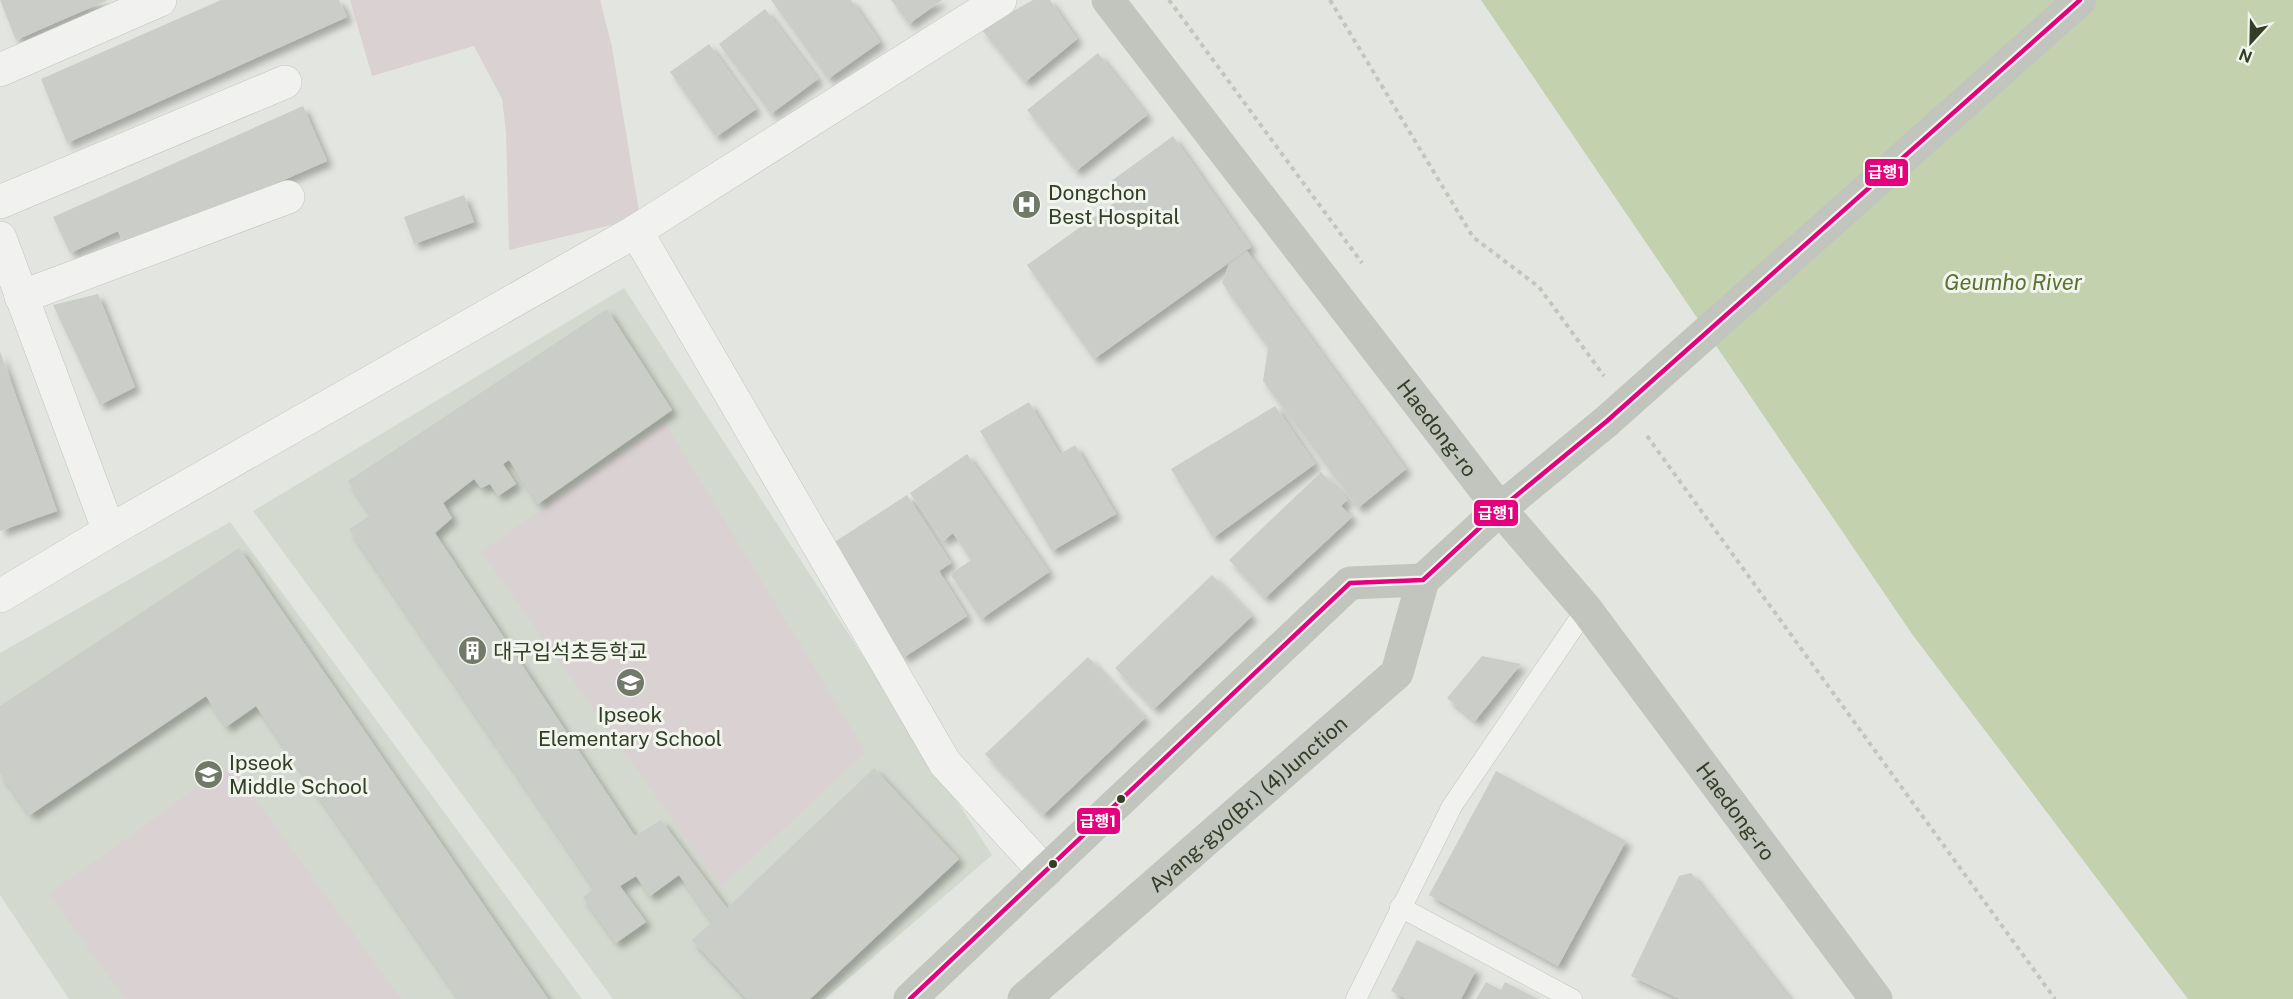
<svg xmlns="http://www.w3.org/2000/svg" width="2293" height="999" viewBox="0 0 2293 999" font-family="'Public Sans','Noto Sans KR',sans-serif">
  <style>
    .built { fill: #d3d9ce }
    .green { fill: #dad1d2 }
    .water { fill: #c4d1ae }
    .building { fill: #cbcec8; filter: url(#shadow) }
    .lines { fill: none; stroke-linecap: round; stroke-linejoin: round }
    .lane-casing { stroke: #c1c4be; stroke-width: 21 }
    .street-casing { stroke: #c1c4be; stroke-width: 34 }
    .path { stroke: #c3c5bf; stroke-width: 4; stroke-dasharray: 4.5 4.5; stroke-linecap: butt }
    .lane { stroke: #f1f2ef; stroke-width: 20 }
    .street { stroke: #f1f2ef; stroke-width: 33 }
    .secondary { stroke: #c2c5be; stroke-width: 33 }
    .secondary-bridge { stroke: #c2c5be; stroke-width: 33 }
    .bus-1-casing { stroke: #f2f5ed; stroke-width: 9 }
    .bus-1 { stroke: #e5007d; stroke-width: 4.5 }
    .bus-dot { fill: #333e27; stroke: #f2f5ed; stroke-width: 2 }
    .labels { text-anchor: middle; dominant-baseline: central; stroke-width: 6; stroke-linejoin: round; paint-order: stroke }
    .poi-label { font-size: 21px; fill: #333e27; stroke: #f2f5ed; text-anchor: start }
    .street-label { font-size: 21px; fill: #333e27; stroke: #f2f5ed }
    .water-label { font-size: 22px; font-style: italic; fill: #587231; stroke: #f2f5ed }
    .line-badge { stroke: #f2f5ed; stroke-width: 2 }
    .badge-label { font-size: 16px; text-anchor: middle; font-weight: bold; fill: #fff }
  </style>
  <defs>
    <filter id="shadow"><feDropShadow dx="5.5" dy="5.5" stdDeviation="3" flood-color="#0004"/></filter>
  </defs>
  <rect width="100%" height="100%" fill="#e3e6e0"/>
  <!-- built -->
  <g class="built">
    <polygon points="624,288 992,855 825,999 613,999 253,511"/>
    <polygon points="230,522 582,999 69,999 0,895 0,653"/>
  </g>
  <!-- green -->
  <g class="green">
    <polygon points="350,0 600,0 612,47 640,218 509,250 506,132 502,99 474,46 372,76"/>
    <polygon points="665,423 866,752 721,887 481,552"/>
    <polygon points="230,764 401,999 125,999 49,894"/>
  </g>
  <!-- water -->
  <polygon class="water" points="1481,0 2293,0 2293,999 2188,999 1912,634"/>
  <!-- building -->
  <g class="building">
    <polygon points="0,0 108,0 16,40"/>
    <polygon points="221,0 339,0 347,17 67,143 41,79"/>
    <polygon points="771,0 851,0 880,42 828,79"/>
    <polygon points="891,0 942,0 909,24"/>
    <polygon points="1033,0 1050,0 1077,39 1025,82 981,29"/>
    <polygon points="765,9 818,79 771,114 719,44"/>
    <polygon points="709,44 756,109 716,137 670,72"/>
    <polygon points="1098,53 1147,115 1076,171 1027,110"/>
    <polygon points="303,106 327,161 126,249 118,231 70,253 53,217"/>
    <polygon points="1173,136 1251,247 1094,359 1027,265 1121,198 1110,182"/>
    <polygon points="464,195 474,222 414,244 404,217"/>
    <polygon points="1247,251 1406,469 1358,508 1263,381 1268,348 1222,283 1229,264"/>
    <polygon points="98,294 135,387 100,405 53,305"/>
    <polygon points="607,309 672,410 538,504 509,460 503,464 516,484 498,496 490,484 481,488 474,479 443,503 452,518 435,533 635,836 661,820 727,908 874,768 959,859 810,999 747,999 692,940 712,922 679,875 650,896 636,876 620,886 646,922 616,943 583,897 594,888 349,529 371,515 348,481"/>
    <polygon points="0,351 57,511 0,531"/>
    <polygon points="1029,402 1060,454 1075,445 1116,514 1052,551 980,431"/>
    <polygon points="1275,406 1315,464 1213,538 1171,469"/>
    <polygon points="967,454 1049,572 981,619 950,574 971,560 953,533 943,541 910,493"/>
    <polygon points="1321,472 1347,500 1341,506 1352,517 1265,598 1229,560"/>
    <polygon points="907,495 951,563 939,571 967,616 903,658 830,545"/>
    <polygon points="239,548 548,999 459,999 256,706 226,727 206,696 30,815 0,773 0,706"/>
    <polygon points="1212,575 1252,616 1154,709 1115,668"/>
    <polygon points="1482,656 1521,664 1475,721 1447,698"/>
    <polygon points="1088,657 1145,718 1043,815 985,754"/>
    <polygon points="1496,771 1626,841 1558,966 1429,895"/>
    <polygon points="1691,873 1790,999 1680,999 1631,976 1679,876"/>
    <polygon points="1417,940 1476,970 1461,999 1407,999 1391,991"/>
    <polygon points="1486,982 1501,990 1505,982 1538,999 1476,999"/>
  </g>
  <g class="lines">
    <defs>
      <g id="lane">
        <polyline points="1400,907 1572,999"/>
        <polyline points="1356,999 1452,806 1586,609"/>
      </g>
      <g id="street">
        <polyline points="1000,0 636,231 945,763 1045,872"/>
        <polyline points="0,70 160,0"/>
        <polyline points="0,202 285,82"/>
        <polyline points="0,238 109,531"/>
        <polyline points="21,297 288,197"/>
        <polyline points="0,596 109,531 636,231"/>
      </g>
    </defs>
    <!-- lane casing -->
    <use href="#lane" class="lane-casing"/>
    <!-- street casing -->
    <use href="#street" class="street-casing"/>
    <!-- path -->
    <g class="path">
      <polyline points="1169,0 1362,263"/>
      <polyline points="1330,0 1473,237 1539,287 1604,376"/>
      <polyline points="1647,436 2055,999"/>
    </g>
    <!-- lane -->
    <use href="#lane" class="lane"/>
    <!-- street -->
    <use href="#street" class="street"/>
    <!-- secondary -->
    <g class="secondary">
      <path id="s1" d="M1108,0L1500,509L1586,609L1876,999"/>
      <polyline points="910,999 1350,583 1423,580"/>
      <path id="s2" d="M1024,999L1397,673L1423,580L1500,509L1607,421"/>
    </g>
    <!-- secondary-bridge -->
    <polyline class="secondary-bridge" points="1607,421 2080,0"/>
    <defs>
      <polyline id="bus-1" points="910,999 1350,583 1423,580 1500,509 1607,421 2080,0"/>
    </defs>
    <!-- bus-1 casing -->
    <use href="#bus-1" class="bus-1-casing"/>
    <!-- bus-1 -->
    <use href="#bus-1" class="bus-1"/>
  </g>
  <!-- icons -->
  <defs>
    <symbol id="hospital-disc" viewBox="-11 -11 22 22"><circle r="9.5" fill="#717968" stroke="#f2f5ed"/><path d="M-5-5h3v3.5h4V-5h3V5h-3V1.5h-4V5h-3Z" fill="#fff"/></symbol>
    <symbol id="building-disc" viewBox="-11 -11 22 22"><circle r="9.5" fill="#717968" stroke="#f2f5ed"/><path d="M-4-6H4V6H1V3H-1V6H-4ZM-2.5-4.3h1.7v1.8h-1.7ZM.8-4.3h1.7v1.8H.8ZM-2.5-1h1.7V.8h-1.7ZM.8-1h1.7V.8H.8Z" fill="#fff"/></symbol>
    <symbol id="school-disc" viewBox="-11 -11 22 22"><circle r="9.5" fill="#717968" stroke="#f2f5ed"/><path d="M0-5L7-2L0 1L-7-2ZM-4 1L0 2.5L4 1V4Q0 6-4 4Z" fill="#fff"/></symbol>
  </defs>
  <g fill-rule="evenodd">
    <use href="#hospital-disc" x="1010" y="188" width="33" height="33"/>
    <use href="#building-disc" x="456" y="634" width="33" height="33"/>
    <use href="#school-disc" x="614" y="666" width="33" height="33"/>
    <use href="#school-disc" x="192" y="758" width="33" height="33"/>
  </g>
  <!-- markers -->
  <g class="bus-dot">
    <circle cx="1121" cy="799" r="5"/>
    <circle cx="1053" cy="864" r="5"/>
  </g>
  <g class="labels">
    <!-- poi labels -->
    <g class="poi-label">
      <text x="1048" y="192">Dongchon<tspan x="1048" dy="24">Best Hospital</tspan></text>
      <text x="493" y="651">대구입석초등학교</text>
      <text x="630" y="714" text-anchor="middle">Ipseok<tspan x="630" dy="24">Elementary School</tspan></text>
      <text x="229" y="762">Ipseok<tspan x="229" dy="24">Middle School</tspan></text>
    </g>
    <!-- street labels -->
    <g class="street-label">
      <text stroke="none"><textPath href="#s1" startOffset="540">Haedong-ro</textPath></text>
      <text stroke="none"><textPath href="#s2" startOffset="297">Ayang-gyo(Br.) (4)Junction</textPath></text>
      <text stroke="none"><textPath href="#s1" startOffset="1026">Haedong-ro</textPath></text>
    </g>
    <!-- water labels -->
    <g class="water-label">
      <text x="2013" y="282">Geumho River</text>
    </g>
  </g>
  <g class="line-badge">
    <rect x="1864" y="158" width="45" height="29" rx="6" fill="#e5007d"/>
    <rect x="1473" y="499" width="46" height="28" rx="6" fill="#e5007d"/>
    <rect x="1076" y="807" width="45" height="28" rx="6" fill="#e5007d"/>
  </g>
  <g class="badge-label">
    <text x="1886" y="178">급행1</text>
    <text x="1496" y="519">급행1</text>
    <text x="1098" y="827">급행1</text>
  </g>
  <!-- north arrow -->
  <g transform="translate(2251 42) rotate(202)" stroke="#f2f5ed" stroke-width="4.5" paint-order="stroke">
  <path d="M0-4.5L10 22L0 15L-10 22Z" fill="#333e27"/>
  <text y="-9" font-size="16" font-weight="bold" text-anchor="middle" fill="#333e27">N</text>
  </g>
</svg>
